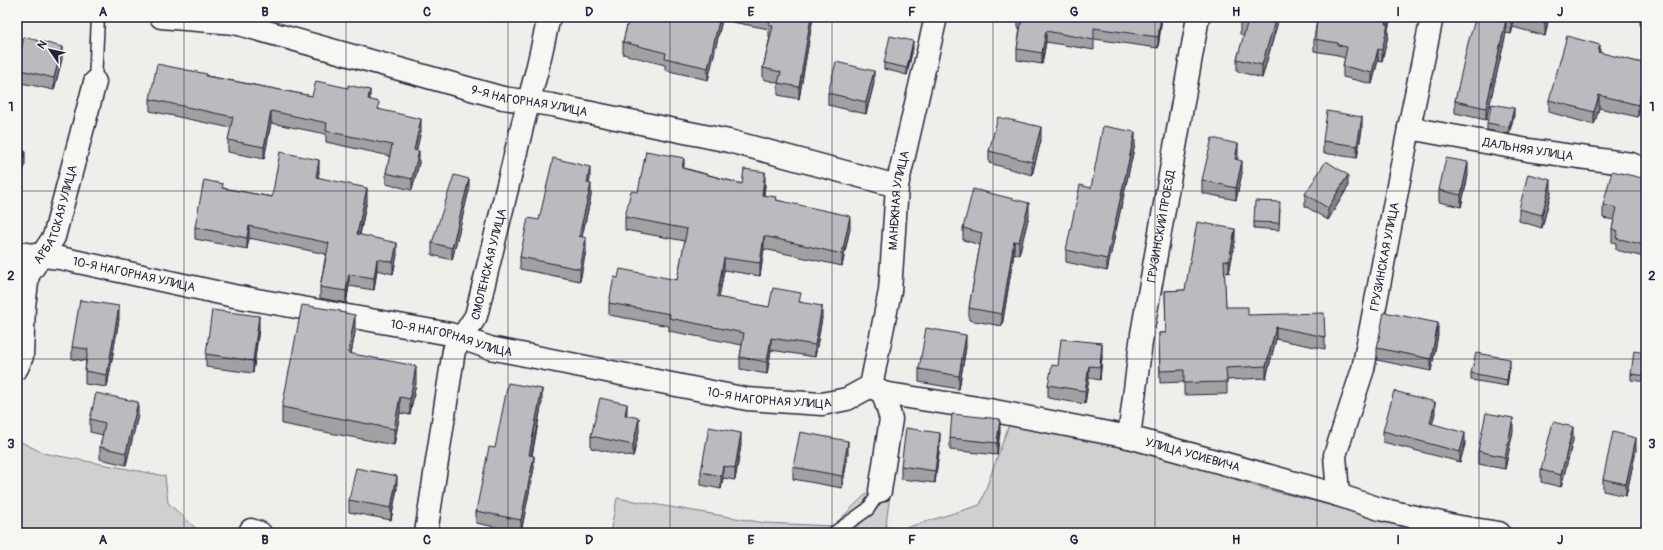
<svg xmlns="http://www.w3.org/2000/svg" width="1663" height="550" viewBox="0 0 1663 550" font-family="Pangolin,sans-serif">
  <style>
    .green { fill: #d0d0d1; stroke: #797986 }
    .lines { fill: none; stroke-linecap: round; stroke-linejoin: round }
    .service-casing { stroke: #22223b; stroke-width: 15 }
    .minor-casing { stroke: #22223b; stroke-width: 25 }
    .service { stroke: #f6f6f2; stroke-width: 12 }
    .minor { stroke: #f6f6f2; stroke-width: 22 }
    .wall { fill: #a1a1a4; stroke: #22223b }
    .shaded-wall { fill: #838386; stroke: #22223b }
    .building { fill: #bbbbbf; stroke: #22223b }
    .grid { fill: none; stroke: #22223b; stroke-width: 1; stroke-opacity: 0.55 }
    .labels { text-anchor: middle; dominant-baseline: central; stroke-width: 3; stroke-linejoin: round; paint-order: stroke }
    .street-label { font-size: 12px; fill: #22223b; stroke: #f6f6f2 }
    .neatline { fill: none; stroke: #22223b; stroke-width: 1.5 }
    .grid-label { font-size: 13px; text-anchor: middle; font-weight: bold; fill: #22223b }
  </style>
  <rect width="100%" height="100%" fill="#eeeeeb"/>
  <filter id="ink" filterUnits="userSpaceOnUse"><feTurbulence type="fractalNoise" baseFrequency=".025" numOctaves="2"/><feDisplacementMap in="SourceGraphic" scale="8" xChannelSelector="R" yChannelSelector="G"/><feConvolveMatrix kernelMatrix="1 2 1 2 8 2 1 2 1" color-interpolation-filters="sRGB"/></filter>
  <g filter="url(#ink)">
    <!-- green -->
    <g class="green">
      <polygon points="1011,419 1172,458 1261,488 1334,506 1379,514 1447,533 889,533 980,505"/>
      <polygon points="17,440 43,453 165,476 168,503 201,533 17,533"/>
      <polygon points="868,492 890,494 885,533 610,533 617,498 765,523 833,526"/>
    </g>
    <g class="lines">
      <defs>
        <g id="service">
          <polyline points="95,82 98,17"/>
          <polyline points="834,533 868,509 880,491"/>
        </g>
        <g id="minor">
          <path id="s1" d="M161,17L235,23L503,98L552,105L729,141L897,186"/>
          <path id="s2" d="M1409,128L1528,150L1631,164L1646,170"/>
          <path id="s3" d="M17,253L60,258L234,296L450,334L490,348L747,399L822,404L847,399L871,386L883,393L984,409L1129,437L1338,495L1380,509L1454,526L1499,533"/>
          <path id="s4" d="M17,368L22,356L24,306L28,275L54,237L95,82"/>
          <path id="s5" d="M871,386L890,291L897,186L936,17"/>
          <path id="s6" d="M1129,437L1142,334L1198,17"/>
          <polyline points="880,491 891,419 883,393"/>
          <path id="s7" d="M1338,495L1335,455L1363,369L1409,128L1432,17"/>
          <polyline points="251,530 260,533"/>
          <path id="s8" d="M426,533L454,350L476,316L523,123L537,70L549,17"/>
        </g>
      </defs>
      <!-- service casing -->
      <use href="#service" class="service-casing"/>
      <!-- minor casing -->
      <use href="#minor" class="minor-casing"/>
      <!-- service -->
      <use href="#service" class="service"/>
      <!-- minor -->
      <use href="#minor" class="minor"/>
    </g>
    <!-- wall -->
    <g class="wall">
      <polygon points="478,17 502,17 501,22"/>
      <polygon points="629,17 813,17 799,99 778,95 778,83 763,79 763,68 770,37 769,37 769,29 722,20 708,80 665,70 665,65 623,54 623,42"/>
      <polygon points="1018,17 1161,17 1161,25 1158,48 1094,39 1094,50 1046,42 1042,64 1017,60 1017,49 1020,28 1018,28"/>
      <polygon points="1277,17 1277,25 1262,78 1237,71 1237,59 1244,36 1240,34 1240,22"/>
      <polygon points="1318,17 1391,17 1388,29 1388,36 1382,61 1378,60 1372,84 1343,77 1343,66 1345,58 1338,56 1338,55 1314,51 1314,39"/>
      <polygon points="1476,17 1549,17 1545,36 1513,27 1511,34 1506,33 1486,120 1455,113 1455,101"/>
      <polygon points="1640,17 1646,17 1646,27 1640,25"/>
      <polygon points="913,48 907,75 884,69 884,63"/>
      <polygon points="1600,53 1646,64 1646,84 1638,117 1599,108 1594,125 1549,112 1549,100"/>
      <polygon points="62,59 54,90 17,82 17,68"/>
      <polygon points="207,76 312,96 370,100 379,109 421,131 416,151 419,163 412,190 386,184 386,173 390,156 326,142 326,134 271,123 264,159 228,152 228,140 231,128 150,111 150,99"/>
      <polygon points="874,83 866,114 828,105 828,93"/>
      <polygon points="1514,115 1509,134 1487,130 1487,123"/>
      <polygon points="1362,129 1357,158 1323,153 1323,141"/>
      <polygon points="1041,140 1032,175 989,163 989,151"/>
      <polygon points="1135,144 1107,271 1066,262 1066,250"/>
      <polygon points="1238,157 1237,160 1242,173 1236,200 1202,193 1202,180"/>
      <polygon points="684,168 742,184 765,185 764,195 850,228 842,266 764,249 760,276 724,270 719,298 769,307 801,302 822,318 815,357 771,350 767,374 740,369 740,357 742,345 669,331 669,326 609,315 609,303 618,278 677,280 685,241 625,230 625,217 638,192"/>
      <polygon points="319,172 318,177 367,200 360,235 397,255 393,274 377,270 374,290 349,286 346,303 320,298 320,287 326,254 249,238 247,249 195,239 195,227 223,188 272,197"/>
      <polygon points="1468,175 1461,207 1439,202 1439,190"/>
      <polygon points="590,179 589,183 591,196 582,237 586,250 580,281 520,269 520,257 539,220"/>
      <polygon points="1642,185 1646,186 1646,250 1644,257 1616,250 1616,243 1612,242 1612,229 1614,220 1603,218 1603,205"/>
      <polygon points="1348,187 1328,220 1305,206 1305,194"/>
      <polygon points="469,190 452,260 432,255 432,243"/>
      <polygon points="1551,192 1542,228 1519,221 1519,209"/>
      <polygon points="1280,209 1279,230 1254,228 1254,222"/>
      <polygon points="1029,215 1019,255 1014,253 1002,326 969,320 969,308 980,245 963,240 963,228"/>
      <polygon points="1235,241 1229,273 1224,272 1226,307 1248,315 1325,337 1325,349 1276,339 1266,378 1227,380 1227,394 1184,395 1184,382 1160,383 1159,333 1166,333 1165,291 1185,290"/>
      <polygon points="341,312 355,332 351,354 416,383 410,415 400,413 394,445 282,424 282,407"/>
      <polygon points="119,319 107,387 85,384 85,371 86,361 72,359 72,347"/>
      <polygon points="259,328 253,373 206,367 206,354"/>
      <polygon points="1438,335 1431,371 1377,360 1377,348"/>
      <polygon points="966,347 959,389 919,382 919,369"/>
      <polygon points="1646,353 1646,382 1631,380 1631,374"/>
      <polygon points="1102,356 1100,380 1089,378 1085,404 1048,398 1048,385 1058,366"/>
      <polygon points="1510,365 1507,386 1471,380 1471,373"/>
      <polygon points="542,402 532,456 534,468 521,532 476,523 476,511 495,448"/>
      <polygon points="1435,413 1432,424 1465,444 1460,462 1383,442 1383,431"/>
      <polygon points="138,415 126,465 100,459 100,447 103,435 90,432 90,419"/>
      <polygon points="627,416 639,431 633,457 591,448 591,436"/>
      <polygon points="1513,431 1505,469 1478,464 1478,451"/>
      <polygon points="1000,432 997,455 950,450 950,438"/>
      <polygon points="1573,440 1561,487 1541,482 1541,470"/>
      <polygon points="741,445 735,480 723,478 721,489 701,485 701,472"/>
      <polygon points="940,445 935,483 901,479 901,466"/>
      <polygon points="1636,450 1626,496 1603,491 1603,479"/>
      <polygon points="848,454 842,488 793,479 793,467"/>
      <polygon points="397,488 391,520 349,512 349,500"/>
    </g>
    <!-- shaded-wall -->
    <g class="shaded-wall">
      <polygon points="720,17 722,17 722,20 708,80 708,68"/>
      <polygon points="811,17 813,17 799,99 799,87"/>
      <polygon points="1161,17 1161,25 1158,48 1158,37"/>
      <polygon points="1275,17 1277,17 1277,25 1262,78 1262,65"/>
      <polygon points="1388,17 1391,17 1388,29 1388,36 1382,61 1382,50 1386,24"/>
      <polygon points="1512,17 1513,27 1511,34 1511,22"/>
      <polygon points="1546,17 1549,17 1545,36 1545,23"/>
      <polygon points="1506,20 1506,33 1486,120 1486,108"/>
      <polygon points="1046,31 1046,42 1042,64 1042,53"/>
      <polygon points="913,41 913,48 907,75 907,68"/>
      <polygon points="1600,45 1600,57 1598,52"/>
      <polygon points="62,47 62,59 54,90 54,78"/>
      <polygon points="1378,49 1378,60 1372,84 1372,73"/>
      <polygon points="874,71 874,83 866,114 866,102"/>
      <polygon points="1646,72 1646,84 1638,117 1638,105"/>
      <polygon points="370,90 370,101 368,99"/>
      <polygon points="1599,95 1599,108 1594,125 1594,112"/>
      <polygon points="1514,108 1514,115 1509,134 1509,127"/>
      <polygon points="271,111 271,123 264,159 264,147"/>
      <polygon points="1362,117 1362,129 1357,158 1357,146"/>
      <polygon points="421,119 421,131 414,162 414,150"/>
      <polygon points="1041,127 1041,140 1032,175 1032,162"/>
      <polygon points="1135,132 1135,144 1107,271 1107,259"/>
      <polygon points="1238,144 1238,157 1235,171 1235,159"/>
      <polygon points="25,151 25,164 17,193 17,181"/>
      <polygon points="419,151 419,163 412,190 412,179"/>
      <polygon points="684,158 684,170 682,168"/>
      <polygon points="319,160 319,172 316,189 316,177"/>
      <polygon points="1242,161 1242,173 1236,200 1236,188"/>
      <polygon points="1468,162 1468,175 1461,207 1461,195"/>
      <polygon points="590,167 590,179 587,195 587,183"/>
      <polygon points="765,172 765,185 762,207 762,195"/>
      <polygon points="1348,175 1348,187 1328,220 1328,208"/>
      <polygon points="469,179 469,190 452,260 452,248"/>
      <polygon points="1551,180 1551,192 1542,228 1542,215"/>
      <polygon points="591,184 591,196 579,249 579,236"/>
      <polygon points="367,188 367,200 357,246 357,234"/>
      <polygon points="1029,203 1029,215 1019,255 1019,242"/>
      <polygon points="850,216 850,228 842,266 842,254"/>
      <polygon points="249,226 249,238 247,249 247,238"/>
      <polygon points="1235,229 1235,241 1229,273 1229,261"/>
      <polygon points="764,236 764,249 760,276 760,263"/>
      <polygon points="1646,237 1646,250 1644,257 1644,245"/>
      <polygon points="586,238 586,250 580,281 580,269"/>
      <polygon points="1014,241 1014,253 1002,326 1002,314"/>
      <polygon points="397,243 397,255 393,274 393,262"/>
      <polygon points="724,258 724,270 717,310 717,297"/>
      <polygon points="377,259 377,270 374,290 374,278"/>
      <polygon points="349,274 349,286 346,303 346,291"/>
      <polygon points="119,306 119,319 107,387 107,375"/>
      <polygon points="822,306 822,318 815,357 815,345"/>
      <polygon points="355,315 355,332 348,369 348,353"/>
      <polygon points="259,316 259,328 253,373 253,361"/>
      <polygon points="1438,323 1438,335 1431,371 1431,359"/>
      <polygon points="1276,327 1276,339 1266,378 1266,366"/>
      <polygon points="966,335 966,347 959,389 959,376"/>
      <polygon points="771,338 771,350 767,374 767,362"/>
      <polygon points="1102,343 1102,356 1100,380 1100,367"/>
      <polygon points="1510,359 1510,365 1507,386 1507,380"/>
      <polygon points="416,366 416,383 410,415 410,399"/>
      <polygon points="1089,366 1089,378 1085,404 1085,391"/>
      <polygon points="542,389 542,402 529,467 529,455"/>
      <polygon points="400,397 400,413 394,445 394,429"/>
      <polygon points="138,402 138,415 126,465 126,453"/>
      <polygon points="1435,402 1435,413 1430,434 1430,423"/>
      <polygon points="627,404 627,416 625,415"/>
      <polygon points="639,418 639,431 633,457 633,445"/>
      <polygon points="1513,418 1513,431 1505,469 1505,457"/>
      <polygon points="1000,419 1000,432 997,455 997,443"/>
      <polygon points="1573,427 1573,440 1561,487 1561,475"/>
      <polygon points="741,433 741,445 735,480 735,468"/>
      <polygon points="940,433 940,445 935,483 935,471"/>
      <polygon points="1465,433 1465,444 1460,462 1460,452"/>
      <polygon points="1636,438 1636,450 1626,496 1626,484"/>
      <polygon points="848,441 848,454 842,488 842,476"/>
      <polygon points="534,456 534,468 521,532 521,520"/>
      <polygon points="723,466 723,478 721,489 721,476"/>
      <polygon points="397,476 397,488 391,520 391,508"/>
    </g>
    <!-- building -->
    <g class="building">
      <polygon points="629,17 720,17 708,68 665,58 666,53 623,42"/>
      <polygon points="767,17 811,17 799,87 778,83 781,72 763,68 773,26 769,25 770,18"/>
      <polygon points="1018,17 1161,17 1158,37 1094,28 1094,40 1046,31 1042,53 1017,49 1022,18"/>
      <polygon points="1241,17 1276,17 1262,65 1237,59 1247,24 1240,22"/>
      <polygon points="1318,17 1388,17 1386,24 1388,24 1382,50 1378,49 1372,73 1343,66 1347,47 1338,45 1338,43 1314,39"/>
      <polygon points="1476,17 1512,17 1511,22 1506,20 1486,108 1455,101 1468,43"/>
      <polygon points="1521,17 1546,17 1545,23"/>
      <polygon points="890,36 913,41 907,68 884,63"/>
      <polygon points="1567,36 1600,45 1598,52 1646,64 1646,72 1638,105 1599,95 1594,112 1549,100"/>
      <polygon points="24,37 62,47 54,78 17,69"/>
      <polygon points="836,62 874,71 866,102 828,93"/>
      <polygon points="157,64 207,74 206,76 312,96 316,81 348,88 348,85 370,90 368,99 379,102 378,109 421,119 414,150 419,151 412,179 386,173 392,145 326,131 327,123 271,111 264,147 228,140 233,117 150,99"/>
      <polygon points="1492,104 1514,108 1509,127 1487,123"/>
      <polygon points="1327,111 1362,117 1357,146 1323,141"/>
      <polygon points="998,117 1041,127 1032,162 989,151"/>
      <polygon points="1103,126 1135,132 1107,259 1066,250 1080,185 1091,188"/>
      <polygon points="1212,138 1238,144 1235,159 1242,161 1236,188 1202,180"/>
      <polygon points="17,149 25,151 17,181"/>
      <polygon points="646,151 684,158 682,168 742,184 744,169 765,172 762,195 777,197 776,200 850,216 842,254 764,236 760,263 724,258 717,297 769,307 773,288 801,293 799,302 822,306 815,345 771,338 767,362 740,357 744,333 669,318 670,314 609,303 614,277 618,278 620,269 677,280 687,229 625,217 631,191 638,192"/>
      <polygon points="280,152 319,160 316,177 367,188 357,234 397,243 393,262 377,259 374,278 349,274 346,291 320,287 329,243 249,226 247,238 195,227 204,180 223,184 222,188 272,197"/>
      <polygon points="553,158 590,167 587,183 591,184 579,236 586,238 580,269 520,257 528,218 539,220"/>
      <polygon points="1446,158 1468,162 1461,195 1439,190"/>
      <polygon points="1326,161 1348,175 1328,208 1305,194"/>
      <polygon points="1612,171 1642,178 1641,184 1646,186 1646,237 1644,245 1616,238 1618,231 1612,229 1617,208 1603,205"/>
      <polygon points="1528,174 1551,180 1542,215 1519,209"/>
      <polygon points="454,175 469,179 452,248 432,243"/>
      <polygon points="973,189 1029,203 1019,242 1014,241 1002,314 969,308 982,233 963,228"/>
      <polygon points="1255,201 1280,202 1279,223 1254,222"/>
      <polygon points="1197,222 1235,229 1229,261 1224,260 1226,307 1248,307 1248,315 1324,313 1325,337 1276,327 1266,366 1226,368 1227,382 1184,383 1184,370 1160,371 1159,333 1166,333 1165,291 1185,290"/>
      <polygon points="80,300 119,306 107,375 85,371 88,349 72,347"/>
      <polygon points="302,305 341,311 340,312 355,315 348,353 416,366 410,399 400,397 394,429 282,407"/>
      <polygon points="212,310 259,316 253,361 206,354"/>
      <polygon points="1384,312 1438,323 1431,359 1377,348"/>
      <polygon points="926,328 966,335 959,376 919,369"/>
      <polygon points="1061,339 1102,343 1100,367 1089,366 1085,391 1048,385 1052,365 1058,366"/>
      <polygon points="1634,351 1646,353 1646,376 1631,374"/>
      <polygon points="1476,353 1510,359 1507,380 1471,373"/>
      <polygon points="508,383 542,389 529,455 534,456 521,520 476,511 489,447 495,448"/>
      <polygon points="1394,391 1435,402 1430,423 1465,433 1460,452 1383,431"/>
      <polygon points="96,393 138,402 126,453 100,447 105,423 90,419"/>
      <polygon points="600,398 627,404 625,415 639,418 633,445 591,436"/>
      <polygon points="1486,413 1513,418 1505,457 1478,451"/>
      <polygon points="952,414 1000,419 997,443 950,438"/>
      <polygon points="1553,422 1573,427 1561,475 1541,470"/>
      <polygon points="709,427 741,433 735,468 723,466 721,476 701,472"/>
      <polygon points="906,428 940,433 935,471 901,466"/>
      <polygon points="800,432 848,441 842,476 793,467"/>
      <polygon points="1613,432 1636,438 1626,484 1603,479"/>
      <polygon points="356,468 397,476 391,508 349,500"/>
      <polygon points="532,528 561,533 531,533"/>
    </g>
  </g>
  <!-- grid -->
  <path class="grid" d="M184,17V533M346,17V533M508,17V533M670,17V533M832,17V533M993,17V533M1155,17V533M1317,17V533M1479,17V533M17,191H1646M17,359H1646"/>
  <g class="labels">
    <!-- street labels -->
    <g class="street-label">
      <text stroke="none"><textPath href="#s1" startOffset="379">9-Я НАГОРНАЯ УЛИЦА</textPath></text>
      <text stroke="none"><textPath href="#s2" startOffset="121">ДАЛЬНЯЯ УЛИЦА</textPath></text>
      <text stroke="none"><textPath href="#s5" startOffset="188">МАНЕЖНАЯ УЛИЦА</textPath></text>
      <text stroke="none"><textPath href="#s4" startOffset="162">АРБАТСКАЯ УЛИЦА</textPath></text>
      <text stroke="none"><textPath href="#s6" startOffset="213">ГРУЗИНСКИЙ ПРОЕЗД</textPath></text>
      <text stroke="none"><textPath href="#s7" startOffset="245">ГРУЗИНСКАЯ УЛИЦА</textPath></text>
      <text stroke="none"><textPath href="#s8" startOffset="279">СМОЛЕНСКАЯ УЛИЦА</textPath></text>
      <text stroke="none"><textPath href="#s3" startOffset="119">10-Я НАГОРНАЯ УЛИЦА</textPath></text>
      <text stroke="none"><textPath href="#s3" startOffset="443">10-Я НАГОРНАЯ УЛИЦА</textPath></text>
      <text stroke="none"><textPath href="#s3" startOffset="767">10-Я НАГОРНАЯ УЛИЦА</textPath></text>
      <text stroke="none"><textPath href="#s3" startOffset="1203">УЛИЦА УСИЕВИЧА</textPath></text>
    </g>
  </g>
  <!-- margin -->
  <rect width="1663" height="550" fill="none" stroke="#f6f6f2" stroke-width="44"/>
  <!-- north arrow -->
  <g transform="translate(50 50) rotate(304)" stroke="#f6f6f2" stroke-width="3" paint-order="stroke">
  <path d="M0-3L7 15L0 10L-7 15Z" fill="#22223b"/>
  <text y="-6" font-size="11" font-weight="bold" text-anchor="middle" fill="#22223b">N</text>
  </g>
  <rect x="22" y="22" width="1619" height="506" class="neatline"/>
  <g class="grid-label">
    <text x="103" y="16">A</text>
    <text x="265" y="16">B</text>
    <text x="427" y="16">C</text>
    <text x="589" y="16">D</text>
    <text x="751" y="16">E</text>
    <text x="912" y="16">F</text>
    <text x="1074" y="16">G</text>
    <text x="1236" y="16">H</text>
    <text x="1398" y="16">I</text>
    <text x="1560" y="16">J</text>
    <text x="11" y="111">1</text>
    <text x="1652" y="111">1</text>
    <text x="11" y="280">2</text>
    <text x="1652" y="280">2</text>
    <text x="11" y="448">3</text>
    <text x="1652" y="448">3</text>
    <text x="103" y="544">A</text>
    <text x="265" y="544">B</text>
    <text x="427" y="544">C</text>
    <text x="589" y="544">D</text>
    <text x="751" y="544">E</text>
    <text x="912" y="544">F</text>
    <text x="1074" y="544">G</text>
    <text x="1236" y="544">H</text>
    <text x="1398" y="544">I</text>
    <text x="1560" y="544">J</text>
  </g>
</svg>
